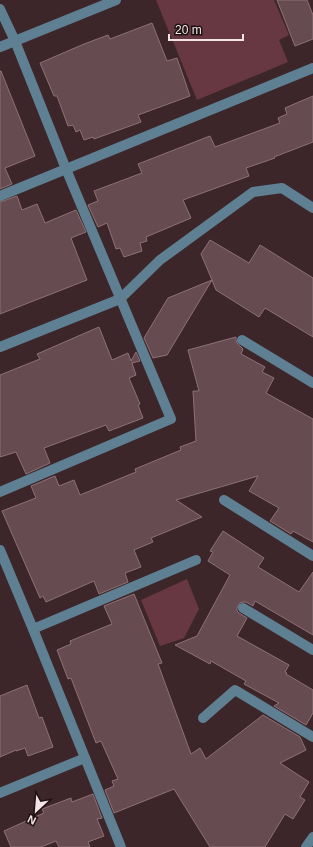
<svg xmlns="http://www.w3.org/2000/svg" width="313" height="847" viewBox="0 0 313 847" font-family="Arial,sans-serif">
  <style>
    .green { fill: #683842 }
    .building { fill: #664b50; stroke: #8e7176 }
    .lines { fill: none; stroke-linecap: round; stroke-linejoin: round }
    .minor { stroke: #5e8092; stroke-width: 10 }
  </style>
  <rect width="100%" height="100%" fill="#3d262a"/>
  <!-- green -->
  <g class="green">
    <polygon points="156,0 274,0 289,35 279,40 288,62 197,100"/>
    <polygon points="187,579 199,609 184,638 160,646 141,600"/>
  </g>
  <!-- building -->
  <g class="building">
    <polygon points="277,0 307,0 313,15 313,39 295,46"/>
    <polygon points="152,23 167,61 177,58 190,96 138,115 141,122 94,139 93,137 84,140 80,130 76,132 73,125 68,126 57,96 54,96 40,63 84,44 108,35 110,39"/>
    <polygon points="0,71 1,71 35,156 5,168 12,184 0,189"/>
    <polygon points="313,96 313,142 274,157 275,158 246,168 249,176 183,200 191,218 146,237 147,241 140,243 142,251 124,257 120,248 116,249 107,223 98,227 88,205 98,201 94,191 142,173 138,164 210,136 215,147 280,123 278,118 287,114 285,108"/>
    <polygon points="17,196 22,210 37,204 45,223 76,210 86,232 71,238 87,280 0,314 0,202"/>
    <polygon points="210,240 249,263 260,245 313,278 313,337 265,308 259,317 216,290 212,280 167,355 153,358 144,338 168,298 212,280 201,254"/>
    <polygon points="99,327 112,360 128,353 131,361 136,352 140,361 132,363 136,375 129,378 140,404 138,405 143,418 109,431 106,425 44,448 50,463 26,474 16,452 0,457 0,375 40,359 37,354"/>
    <polygon points="236,337 236,340 237,343 243,349 241,354 265,367 262,372 274,378 266,393 313,419 313,542 293,531 291,534 270,521 279,508 249,491 258,476 176,500 202,517 151,538 153,542 134,550 141,567 125,573 128,582 99,594 94,581 46,602 43,596 40,598 2,511 36,498 31,486 55,476 59,486 74,480 80,495 136,472 135,469 181,450 180,447 196,441 193,391 199,391 188,350"/>
    <polygon points="223,531 264,558 258,567 299,592 313,572 313,635 255,601 253,606 246,602 243,602 240,603 237,608 237,611 239,613 247,618 237,636 289,665 285,672 287,673 286,674 313,690 313,713 306,725 274,706 279,703 244,684 246,681 211,661 210,664 175,645 197,636 230,575 208,561 213,552 210,551"/>
    <polygon points="134,594 162,663 158,664 191,754 200,748 206,759 263,715 300,737 306,750 280,763 309,782 300,797 305,800 293,819 285,814 265,847 210,847 174,789 114,813 105,790 114,786 112,781 118,779 101,741 96,743 71,678 68,679 57,650 71,644 70,641 112,624 104,606"/>
    <polygon points="27,685 39,718 42,717 53,747 28,756 25,748 16,751 16,750 0,757 0,696"/>
    <polygon points="93,794 102,818 97,819 104,836 88,842 90,847 59,847 56,841 41,847 11,847 4,831 44,813 42,809 71,798 72,802"/>
  </g>
  <g class="lines">
    <!-- minor -->
    <g class="minor">
      <polyline points="0,9 15,41 66,169 171,419 0,492"/>
      <polyline points="0,47 116,0"/>
      <polyline points="0,196 313,68"/>
      <polyline points="242,340 313,383"/>
      <polyline points="0,347 120,299 160,260 253,192 282,188 313,208"/>
      <polyline points="224,500 313,556"/>
      <polyline points="0,550 33,629 121,847"/>
      <polyline points="243,608 313,650"/>
      <polyline points="33,629 196,560"/>
      <polyline points="203,718 235,690 313,737"/>
      <polyline points="0,793 85,758"/>
      <polyline points="306,847 313,837"/>
    </g>
  </g>
  <!-- north arrow -->
  <g transform="translate(36 811) rotate(206)" stroke="#1d1214" stroke-width="3" paint-order="stroke">
  <path d="M0-3L7 15L0 10L-7 15Z" fill="#f5e4e7"/>
  <text y="-6" font-size="11" font-weight="bold" text-anchor="middle" fill="#f5e4e7">N</text>
  </g>
  <!-- scale -->
  <path d="M169 34v6h74v-6" fill="none" stroke="#f5e4e7" stroke-width="2"/>
  <text x="175" y="34" font-size="12" fill="#f5e4e7" stroke="#1d1214" stroke-width="3" paint-order="stroke">20 m</text>
</svg>
